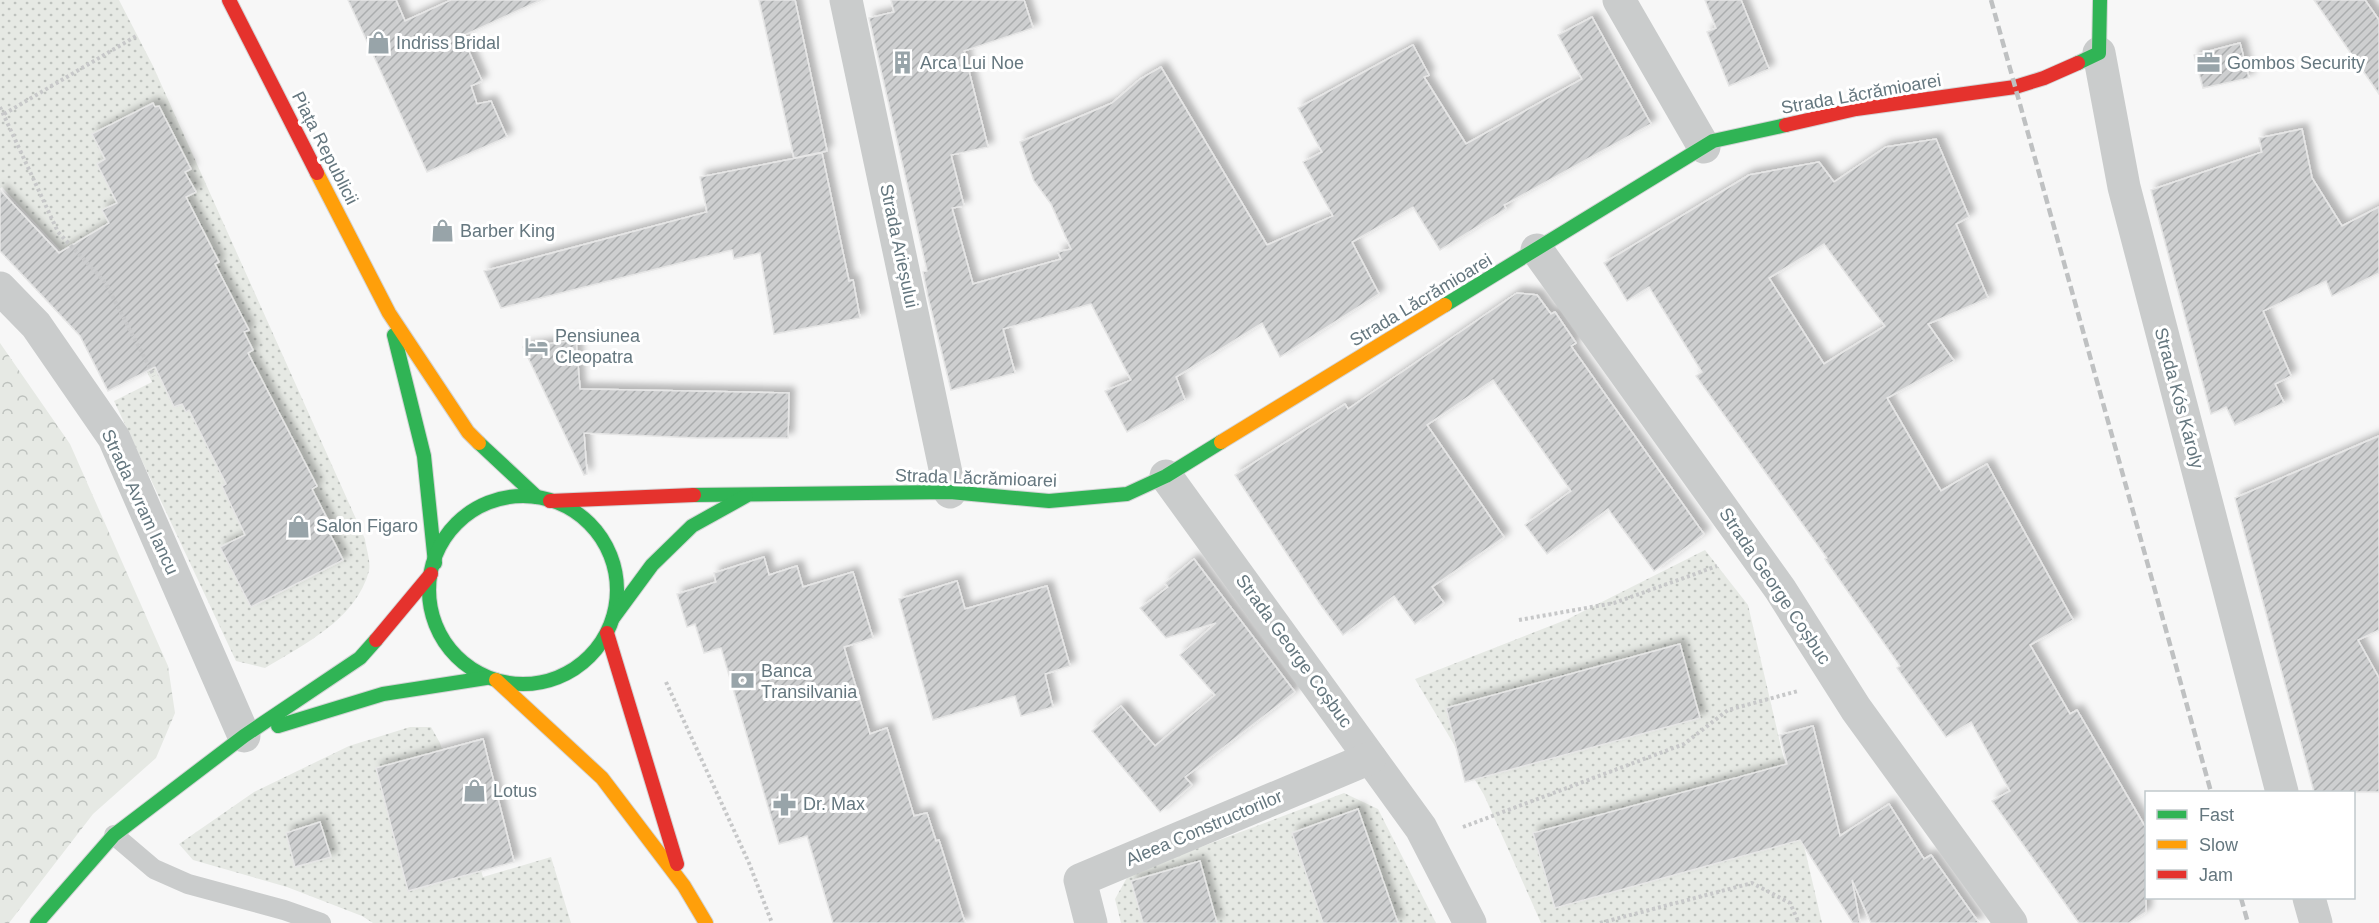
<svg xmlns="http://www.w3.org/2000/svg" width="2379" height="923" viewBox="0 0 2379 923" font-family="Helvetica,sans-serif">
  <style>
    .grass { fill: url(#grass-dots) }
    .forest { fill: url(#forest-crowns) }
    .building { fill: url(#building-hatch); stroke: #e6e6e6; stroke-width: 1.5; fill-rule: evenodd; filter: url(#shadow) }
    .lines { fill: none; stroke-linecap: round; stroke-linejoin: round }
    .fast-casing { stroke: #d3d4d5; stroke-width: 16 }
    .slow-casing { stroke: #d3d4d5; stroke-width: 16 }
    .jam-casing { stroke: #d3d4d5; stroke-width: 16 }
    .path { stroke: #c7c8c9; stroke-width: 4; stroke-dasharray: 3 3; stroke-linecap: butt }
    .lane { stroke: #cacccc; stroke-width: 20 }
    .street { stroke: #cacccc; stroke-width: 33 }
    .fast { stroke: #30b455; stroke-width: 14 }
    .slow { stroke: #ff9f0a; stroke-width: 14 }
    .jam { stroke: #e5322d; stroke-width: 14 }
    .rail { stroke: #bfc1c2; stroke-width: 4.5; stroke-dasharray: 9 4.5; stroke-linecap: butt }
    .labels { text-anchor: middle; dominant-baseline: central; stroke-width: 6; stroke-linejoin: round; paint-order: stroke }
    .poi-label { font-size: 18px; fill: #65777f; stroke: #fff; text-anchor: start }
    .street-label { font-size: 18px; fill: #65777f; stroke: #fff }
  </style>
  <defs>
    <pattern id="grass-dots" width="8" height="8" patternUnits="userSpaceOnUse" patternTransform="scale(1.5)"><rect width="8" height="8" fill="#e6e9e4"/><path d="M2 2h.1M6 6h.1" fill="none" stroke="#bec2be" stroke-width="1.8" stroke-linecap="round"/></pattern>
    <pattern id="forest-crowns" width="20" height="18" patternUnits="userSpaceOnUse" patternTransform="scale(1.5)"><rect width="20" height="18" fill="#e6e9e4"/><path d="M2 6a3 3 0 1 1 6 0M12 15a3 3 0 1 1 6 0" fill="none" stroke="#bec2be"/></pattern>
    <pattern id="building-hatch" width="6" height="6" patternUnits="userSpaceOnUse" patternTransform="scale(1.5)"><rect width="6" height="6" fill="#cecfd0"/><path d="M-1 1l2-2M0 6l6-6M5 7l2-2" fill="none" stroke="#abadae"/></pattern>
    <filter id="shadow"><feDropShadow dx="5.5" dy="-5.5" stdDeviation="3" flood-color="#0004"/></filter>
  </defs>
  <rect width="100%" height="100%" fill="#f7f7f7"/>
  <!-- grass -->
  <g class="grass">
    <path d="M0,0H119L153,66L365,539C366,548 371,562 369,571C356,619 305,644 265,668L236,661L114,401L152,382L117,311L2,187L0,189Z"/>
    <polygon points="1705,550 1748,605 1822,923 1541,923 1484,795 1415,679 1568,619"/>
    <polygon points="410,727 431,727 440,743 483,877 551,857 571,923 373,923 362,916 287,887 193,860 179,844 254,792 349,746"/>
    <polygon points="1344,793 1378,809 1436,923 1121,923 1115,899 1129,874"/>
  </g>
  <!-- forest -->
  <polygon class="forest" points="0,343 70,444 168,666 175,713 156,758 93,814 9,923 0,923"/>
  <!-- building -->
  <g class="building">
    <polygon points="348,0 396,0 405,21 451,0 541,0 462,36 482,81 471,86 477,104 491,101 507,137 427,172"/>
    <polygon points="759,0 795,0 827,151 794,158"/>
    <polygon points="891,0 1024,0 1033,28 964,51 988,147 951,155 964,206 952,208 973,284 1061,259 1058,252 1071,249 1051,204 1034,181 1020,142 1112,103 1140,79 1161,67 1267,245 1333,216 1303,162 1322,152 1298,108 1413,45 1429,75 1424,77 1466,144 1582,79 1558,35 1592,17 1651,124 1504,205 1506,209 1440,250 1413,207 1352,242 1379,294 1280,357 1262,323 1176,377 1185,400 1127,432 1105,391 1131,380 1091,304 1003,329 1015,373 951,390 928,297 923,272 927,271 869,18 894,12"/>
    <polygon points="1705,0 1741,0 1769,69 1729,86 1707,32 1716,28"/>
    <polygon points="2314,0 2365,0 2379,20 2379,94"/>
    <polygon points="2240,43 2249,78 2203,88 2194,55"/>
    <polygon points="153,103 155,107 159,106 191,169 185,172 196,192 186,197 219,262 215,264 249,330 244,332 253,350 248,353 317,486 312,489 333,530 329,532 343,560 251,607 220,547 245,535 222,486 226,484 189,410 186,412 182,404 174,407 155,367 108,391 80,336 0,251 0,190 59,253 109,223 102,210 117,203 97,164 105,159 92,134"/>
    <polygon points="2302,129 2312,178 2342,226 2379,207 2379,273 2332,296 2326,281 2263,311 2291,376 2275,384 2284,403 2235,425 2226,407 2211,414 2151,190 2262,152 2259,138"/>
    <path d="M1936,139L1969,217L1956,224L1988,298L1928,324L1954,361L1887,398L1941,491L1987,464L2073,620L2030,645L2070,714L2077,710L2146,828V912L2129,923H2079L1992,801L2010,791L1971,722L1946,737L1897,668L1900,666L1825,559L1827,558L1696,376L1702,372L1649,287L1627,301L1604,263L1749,175L1819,162L1834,182L1886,147ZM1824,244L1885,326L1824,364L1769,278Z"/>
    <polygon points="822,153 849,281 853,280 860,318 774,334 760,253 734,259 732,250 501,308 484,271 707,212 700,177"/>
    <polygon points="1517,293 1537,295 1551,314 1555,312 1576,343 1571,346 1704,534 1654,571 1608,509 1547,554 1525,525 1571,491 1493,380 1427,425 1504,537 1432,587 1444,603 1415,624 1394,596 1343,635 1320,604 1235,475 1345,404 1348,409"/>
    <polygon points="576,340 580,389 789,393 788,438 698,438 584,433 587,474 584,475 523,347"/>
    <polygon points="2379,436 2379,630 2358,640 2379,678 2379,792 2314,792 2235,498"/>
    <polygon points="764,557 769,575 797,566 803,587 853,572 873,638 844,647 870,734 887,728 914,816 927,813 936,841 939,840 965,923 833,923 807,836 779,844 721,648 704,653 695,624 687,627 677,594 716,582 714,573"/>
    <polygon points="1194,559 1295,692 1185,777 1192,785 1160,812 1092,731 1121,706 1155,746 1215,695 1180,655 1216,623 1166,638 1140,608 1168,587 1165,583"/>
    <polygon points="957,581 965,609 1047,586 1070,666 1045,674 1053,707 1021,716 1015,696 933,720 899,599"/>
    <polygon points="1680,644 1700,718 1465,782 1446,708"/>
    <polygon points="1813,726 1840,836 1889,804 1924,859 1931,855 1979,923 1871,923 1852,880 1860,923 1853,923 1800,840 1555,908 1533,833 1787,764 1780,735"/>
    <polygon points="483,739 514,862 408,891 376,768"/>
    <polygon points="1358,809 1398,923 1323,923 1292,833"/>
    <polygon points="320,822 331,857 295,867 286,833"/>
    <polygon points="1200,861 1217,923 1143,923 1131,881"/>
  </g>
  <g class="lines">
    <defs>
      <g id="fast">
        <polyline points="2078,63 2099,53 2100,0"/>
        <polyline points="1445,305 1713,141 1786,125"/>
        <polyline points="394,335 424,456 435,563"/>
        <polyline points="479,443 537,497"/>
        <polyline points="694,495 950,492 1049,501 1127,494 1166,476 1221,442"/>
        <circle cx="523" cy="590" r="94"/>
        <polyline points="613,618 652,565 692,526 746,496"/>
        <polyline points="278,726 383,694 486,678"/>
        <polyline points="37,923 114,835 244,736 360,658 376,640"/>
      </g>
      <g id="slow">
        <polyline points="317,173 389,313 468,432 479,443"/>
        <polyline points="1221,442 1445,305"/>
        <polyline points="496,680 602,778 684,886 706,923"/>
      </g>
      <g id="jam">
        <polyline points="229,0 317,173"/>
        <polyline points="1786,125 1856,109 2015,87 2044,78 2078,63"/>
        <polyline points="550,501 694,495"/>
        <polyline points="607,633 677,864"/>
        <polyline points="376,640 431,574"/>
      </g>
    </defs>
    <!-- fast casing -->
    <use href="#fast" class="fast-casing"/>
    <!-- slow casing -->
    <use href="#slow" class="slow-casing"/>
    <!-- jam casing -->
    <use href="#jam" class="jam-casing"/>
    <!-- path -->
    <g class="path">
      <polyline points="0,107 58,232 105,282 154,376"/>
      <polyline points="4,114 138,35"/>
      <polyline points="1519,620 1614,603 1717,566"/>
      <polyline points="666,682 749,863 772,923"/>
      <polyline points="1463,827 1684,744 1728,710 1798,691"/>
      <polyline points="1600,923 1752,883 1790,903 1799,923"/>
    </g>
    <!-- lane -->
    <polyline class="lane" points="114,835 154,869 188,884 284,910 321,923"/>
    <!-- street -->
    <g class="street">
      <polyline points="846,0 950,492"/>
      <polyline points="1619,0 1704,147"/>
      <polyline points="2099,53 2124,187 2282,792"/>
      <polyline points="1537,250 1780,589 1856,709 2011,923"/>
      <polyline points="0,288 36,325 114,438 244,736"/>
      <polyline points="1166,476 1421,828 1470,923"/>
      <polyline points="2309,898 2316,923"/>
      <polyline points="1091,923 1080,880 1370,758"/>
    </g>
    <!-- fast -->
    <use href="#fast" class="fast"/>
    <!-- slow -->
    <use href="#slow" class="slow"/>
    <!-- jam -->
    <use href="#jam" class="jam"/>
    <!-- rail -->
    <g class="rail">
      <polyline points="1991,0 2211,792"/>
      <polyline points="2241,898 2248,923"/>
    </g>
  </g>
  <!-- icons -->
  <defs>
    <symbol id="shop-bare" viewBox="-9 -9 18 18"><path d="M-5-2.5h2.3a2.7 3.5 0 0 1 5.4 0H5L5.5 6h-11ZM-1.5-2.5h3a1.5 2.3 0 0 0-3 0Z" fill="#98a4a9" stroke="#fff" stroke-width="2.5" paint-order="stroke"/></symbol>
    <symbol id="building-bare" viewBox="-9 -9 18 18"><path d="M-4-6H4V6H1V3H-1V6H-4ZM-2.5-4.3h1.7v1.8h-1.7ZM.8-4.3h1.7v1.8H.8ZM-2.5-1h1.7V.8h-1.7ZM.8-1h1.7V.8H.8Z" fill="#98a4a9" stroke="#fff" stroke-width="2.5" paint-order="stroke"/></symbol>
    <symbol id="office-bare" viewBox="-9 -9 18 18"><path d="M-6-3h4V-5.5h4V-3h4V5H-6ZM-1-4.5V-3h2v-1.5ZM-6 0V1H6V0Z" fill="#98a4a9" stroke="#fff" stroke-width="2.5" paint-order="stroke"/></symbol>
    <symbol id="hotel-bare" viewBox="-9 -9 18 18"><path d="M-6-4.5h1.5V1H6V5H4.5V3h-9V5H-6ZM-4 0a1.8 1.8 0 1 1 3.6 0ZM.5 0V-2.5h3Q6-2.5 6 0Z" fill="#98a4a9" stroke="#fff" stroke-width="2.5" paint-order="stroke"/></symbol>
    <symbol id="bank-bare" viewBox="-9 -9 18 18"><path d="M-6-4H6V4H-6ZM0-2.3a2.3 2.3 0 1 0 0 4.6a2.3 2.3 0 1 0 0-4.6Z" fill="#98a4a9" stroke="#fff" stroke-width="2.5" paint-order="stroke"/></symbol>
    <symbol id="pharmacy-bare" viewBox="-9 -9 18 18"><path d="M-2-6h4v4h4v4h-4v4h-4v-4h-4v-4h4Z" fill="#98a4a9" stroke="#fff" stroke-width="2.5" paint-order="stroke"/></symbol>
  </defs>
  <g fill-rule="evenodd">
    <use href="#shop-bare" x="362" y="26" width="33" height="33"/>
    <use href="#building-bare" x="886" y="46" width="33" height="33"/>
    <use href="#office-bare" x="2192" y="46" width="33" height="33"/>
    <use href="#shop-bare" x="426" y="214" width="33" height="33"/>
    <use href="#hotel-bare" x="520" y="330" width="33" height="33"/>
    <use href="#shop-bare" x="282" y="510" width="33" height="33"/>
    <use href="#bank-bare" x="726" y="664" width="33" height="33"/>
    <use href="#shop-bare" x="458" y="774" width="33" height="33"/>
    <use href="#pharmacy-bare" x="768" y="788" width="33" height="33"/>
  </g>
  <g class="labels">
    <!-- poi labels -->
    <g class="poi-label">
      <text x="396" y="43">Indriss Bridal</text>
      <text x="920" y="63">Arca Lui Noe</text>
      <text x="2227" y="63">Gombos Security</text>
      <text x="460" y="231">Barber King</text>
      <text x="555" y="336">Pensiunea<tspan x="555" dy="21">Cleopatra</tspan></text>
      <text x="316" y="526">Salon Figaro</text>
      <text x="761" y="671">Banca<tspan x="761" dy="21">Transilvania</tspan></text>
      <text x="493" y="791">Lotus</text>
      <text x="803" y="804">Dr. Max</text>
    </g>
    <!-- street labels -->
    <g class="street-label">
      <text transform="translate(1861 94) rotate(-10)">Strada Lăcrămioarei</text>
      <text transform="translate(325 148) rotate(63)">Piața Republicii</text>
      <text transform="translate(899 246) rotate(78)">Strada Arieșului</text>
      <text transform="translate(1421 300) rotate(-31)">Strada Lăcrămioarei</text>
      <text transform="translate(2179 398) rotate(75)">Strada Kós Károly</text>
      <text transform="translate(976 478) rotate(2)">Strada Lăcrămioarei</text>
      <text transform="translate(140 502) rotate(65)">Strada Avram Iancu</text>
      <text transform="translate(1775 586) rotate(56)">Strada George Coșbuc</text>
      <text transform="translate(1294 651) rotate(54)">Strada George Coșbuc</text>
      <text transform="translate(1204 828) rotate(-23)">Aleea Constructorilor</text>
    </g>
  </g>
  <!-- legend -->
  <rect x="2145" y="791" width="210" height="108" fill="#ffffff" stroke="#c1c9cc" stroke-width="1.5"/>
  <rect x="2157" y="810" width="30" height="9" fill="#30b455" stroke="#c1c9cc" stroke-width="1.5"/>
  <text x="2199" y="821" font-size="18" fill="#65777f">Fast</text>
  <rect x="2157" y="840" width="30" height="9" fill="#ff9f0a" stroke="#c1c9cc" stroke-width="1.5"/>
  <text x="2199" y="851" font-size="18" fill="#65777f">Slow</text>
  <rect x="2157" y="870" width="30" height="9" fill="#e5322d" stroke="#c1c9cc" stroke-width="1.5"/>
  <text x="2199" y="881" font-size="18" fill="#65777f">Jam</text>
</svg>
